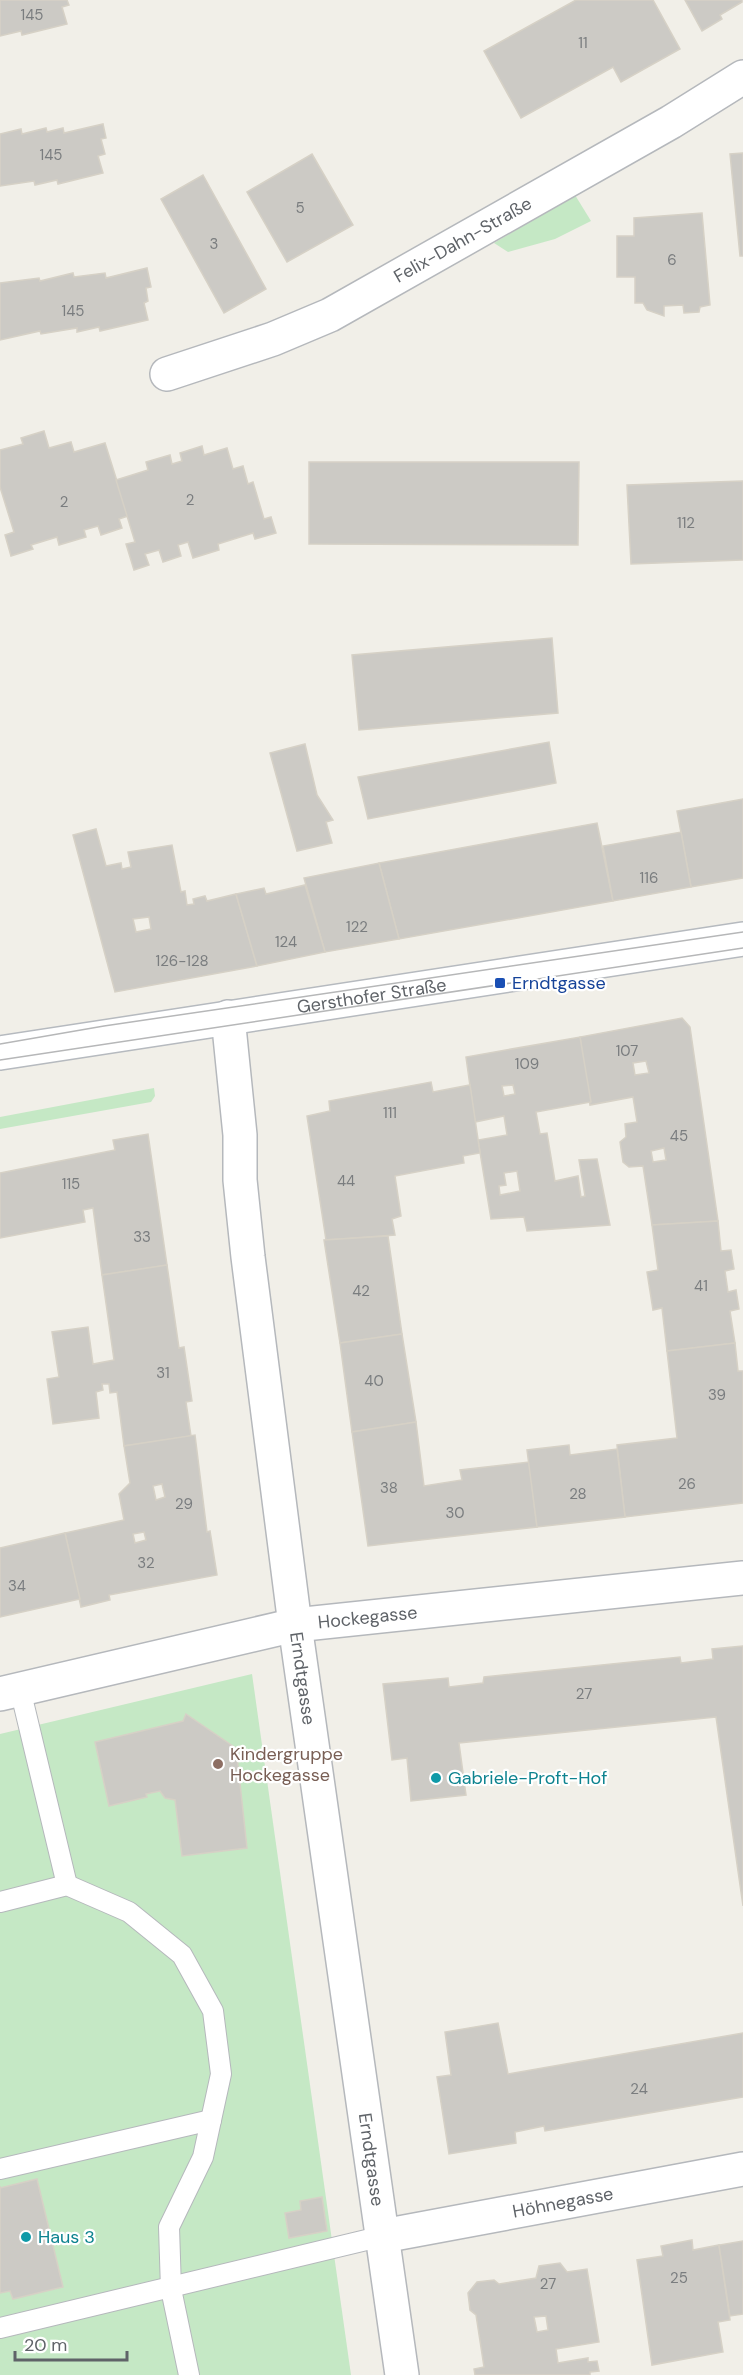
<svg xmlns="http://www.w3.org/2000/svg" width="743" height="2375" viewBox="0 0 743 2375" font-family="'DM Sans',sans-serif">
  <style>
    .green { fill: #c5e8c5 }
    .building { fill: #cccac5; stroke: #d6d1c6; stroke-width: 1.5; fill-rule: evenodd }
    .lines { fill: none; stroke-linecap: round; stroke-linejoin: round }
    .lane-casing { stroke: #b5b8bc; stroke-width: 22 }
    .street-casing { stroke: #b5b8bc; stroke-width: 36 }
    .secondary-casing { stroke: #b6babf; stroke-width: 36 }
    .lane { stroke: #fff; stroke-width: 20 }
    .street { stroke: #fff; stroke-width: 33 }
    .secondary { stroke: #fff; stroke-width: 33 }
    .tram { stroke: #b6b7b8; stroke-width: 1.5 }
    .transit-dot { fill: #1a4fb4; stroke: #fff; stroke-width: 2 }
    .education-dot { fill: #8d6e63; stroke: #fff; stroke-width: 2 }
    .culture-dot { fill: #0f9aa8; stroke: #fff; stroke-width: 2 }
    .labels { text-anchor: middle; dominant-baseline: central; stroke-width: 4.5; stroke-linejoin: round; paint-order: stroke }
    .number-label { font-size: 15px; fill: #7a7d7f }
    .street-label { font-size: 18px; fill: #5f6368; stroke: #fff }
    .transit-label { font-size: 18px; fill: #164399; stroke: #fff; text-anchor: start }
    .education-label { font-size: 18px; fill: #785e54; stroke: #fff; text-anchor: start }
    .culture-label { font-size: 18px; fill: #0d838f; stroke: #fff; text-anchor: start }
  </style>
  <rect width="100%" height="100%" fill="#f1efe8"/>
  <!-- green -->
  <g class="green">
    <polygon points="575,195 591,221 555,239 508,252 494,243"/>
    <polygon points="154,1088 155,1096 151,1102 0,1129 0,1117"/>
    <polygon points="252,1674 351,2375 0,2375 0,1734"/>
  </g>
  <!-- building -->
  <g class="building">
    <polygon points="0,0 67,0 69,5 62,7 67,24 22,35 21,31 0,36"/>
    <polygon points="576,0 653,0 680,49 621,82 613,67 521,118 484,51"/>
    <polygon points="685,0 742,0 742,2 720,15 722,19 702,31"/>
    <polygon points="103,124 106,138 101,139 105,154 98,156 103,173 58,184 57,180 35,185 34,181 0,186 0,134 21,129 22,134 46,128 47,132 63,128 64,133"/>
    <polygon points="743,153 743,256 740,256 730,154"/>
    <polygon points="312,154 353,225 287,262 247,192"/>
    <polygon points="203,175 266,289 224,313 161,199"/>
    <polygon points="702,213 710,305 700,307 699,312 684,313 683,305 664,306 664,316 647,310 643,303 635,303 635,277 617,277 617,236 634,236 634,218"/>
    <polygon points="147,268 151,287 146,288 148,301 144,303 148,320 100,331 99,327 77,332 77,328 41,334 40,331 0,340 0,283 39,278 40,281 73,273 74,277 105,273 106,278"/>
    <polygon points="44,431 49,448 71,442 74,452 105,443 128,516 119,519 122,528 101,535 98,526 84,530 86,537 59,545 57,537 31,545 33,549 11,556 5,535 14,532 0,487 0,450 23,444 21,438"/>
    <polygon points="202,446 204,455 227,448 233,469 243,466 248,484 253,482 264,519 271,517 276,533 255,539 253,533 218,544 219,550 193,558 188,542 178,545 181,556 163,562 159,550 145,554 149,565 134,570 126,544 135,542 116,480 148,470 146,462 170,455 172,464 182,461 180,453"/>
    <polygon points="309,462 579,462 578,545 309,544"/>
    <polygon points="743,481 743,560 631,564 627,485"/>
    <polygon points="552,638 558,713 359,730 352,655"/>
    <polygon points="549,742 556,783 368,819 358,777"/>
    <polygon points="305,744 317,795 333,820 326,822 332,843 297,851 270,753"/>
    <polygon points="743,799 743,878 691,887 677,811"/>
    <polygon points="597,823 613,901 399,939 379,863"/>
    <path d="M96,829L106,866L121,863L122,869L131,867L128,852L172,845L181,892L185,891L187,905L194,904L193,899L205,896L207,901L236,894L257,966L115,992L73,835ZM149,917L151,929L136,932L133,919Z"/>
    <polygon points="681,832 691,887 613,901 603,846"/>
    <polygon points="379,863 399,939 325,952 304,878"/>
    <polygon points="305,885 325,952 257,966 236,894 264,888 266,894"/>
    <path d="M682,1018L690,1027L718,1221L652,1225L643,1166L629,1167L623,1162L620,1142L626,1137L625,1124L637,1122L633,1097L590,1105L580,1037ZM646,1061L649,1073L635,1075L633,1063ZM664,1148L666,1160L653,1162L651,1151Z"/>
    <path d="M580,1037L591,1102L536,1112L540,1134L547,1133L555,1181L578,1176L581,1197L585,1196L579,1160L597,1159L610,1225L527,1231L524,1217L491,1219L478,1140L507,1135L504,1116L475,1122L466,1057ZM513,1085L515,1094L504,1096L502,1086ZM517,1171L520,1191L500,1195L499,1186L506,1185L504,1173Z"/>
    <polygon points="431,1082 433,1092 470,1085 480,1153 463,1156 464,1163 395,1176 401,1216 392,1219 395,1235 326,1240 307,1116 330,1111 329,1101"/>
    <polygon points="148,1134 167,1265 102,1275 93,1208 83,1210 85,1222 0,1238 0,1173 115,1150 113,1140"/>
    <polygon points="718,1221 721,1251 731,1250 734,1269 725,1271 728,1292 736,1290 739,1309 730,1311 735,1343 667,1351 662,1308 653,1310 647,1272 658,1270 652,1225"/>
    <polygon points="388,1236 402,1334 340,1343 324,1240"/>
    <polygon points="167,1265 179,1348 184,1347 192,1401 186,1402 191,1436 124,1446 117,1392 110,1393 109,1384 102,1384 103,1390 96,1392 99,1418 53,1424 47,1379 59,1377 52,1332 88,1327 93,1364 114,1360 102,1275"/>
    <polygon points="402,1334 416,1422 352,1432 340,1343"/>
    <polygon points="735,1343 738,1371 743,1371 743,1503 625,1517 617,1445 677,1438 667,1351"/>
    <polygon points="416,1422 424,1486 462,1480 460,1470 529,1462 537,1527 368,1546 352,1432"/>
    <path d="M195,1435L207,1532L210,1531L217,1575L109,1595L110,1600L81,1607L65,1533L124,1520L119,1494L130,1483L124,1446ZM162,1484L165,1497L156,1500L153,1486ZM144,1532L146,1540L135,1543L133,1534Z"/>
    <polygon points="569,1445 570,1455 617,1449 625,1517 537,1527 527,1450"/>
    <polygon points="65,1533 80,1599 0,1617 0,1548"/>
    <polygon points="743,1646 743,1906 716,1717 459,1743 466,1795 411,1801 407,1758 392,1760 383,1684 448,1678 449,1687 483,1683 484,1677 680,1657 681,1663 713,1659 712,1649"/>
    <polygon points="186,1714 240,1751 237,1756 247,1848 182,1856 175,1800 165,1798 160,1791 146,1794 147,1797 109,1806 95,1742 183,1721"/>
    <polygon points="498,2023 508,2074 743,2033 743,2097 545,2131 544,2126 515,2132 516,2143 449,2154 437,2077 451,2075 445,2032"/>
    <polygon points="37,2179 63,2287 13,2299 10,2291 0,2293 0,2186 0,2188"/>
    <polygon points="322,2197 327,2231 289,2238 285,2213 301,2210 300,2201"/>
    <polygon points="692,2240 693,2250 719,2245 730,2320 718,2322 723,2352 652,2365 637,2260 663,2256 661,2246"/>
    <polygon points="743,2241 743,2314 730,2316 719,2245"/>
    <path d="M560,2263L567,2272L587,2269L599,2342L556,2349L558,2363L588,2358V2362L597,2361L599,2371L590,2372V2375H475L474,2369L484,2367L476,2315L470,2310L468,2293L477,2282L494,2280L499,2284L536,2278L539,2266ZM546,2316L548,2330L537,2332L534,2317Z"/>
  </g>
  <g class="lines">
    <defs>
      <g id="lane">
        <polyline points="20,1689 67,1885"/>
        <polyline points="0,1902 67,1885 129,1912 182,1955 213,2011 221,2074 203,2157 169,2227 171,2289 189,2375"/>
        <polyline points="0,2169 211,2120"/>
        <polyline points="0,2328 383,2236"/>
      </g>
      <g id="street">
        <path id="s1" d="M167,374L273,339L330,315L671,122L743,77"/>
        <path id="s2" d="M228,1017L240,1135V1180L248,1257L295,1625L402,2375"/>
        <path id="s3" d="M0,1694L295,1625L743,1578"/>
        <path id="s4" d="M383,2236L743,2169"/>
      </g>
      <g id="secondary">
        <path id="s5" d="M0,1053L743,939"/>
      </g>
    </defs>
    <!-- lane casing -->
    <use href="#lane" class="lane-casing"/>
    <!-- street casing -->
    <use href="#street" class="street-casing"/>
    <!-- secondary casing -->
    <use href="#secondary" class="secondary-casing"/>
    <!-- lane -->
    <use href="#lane" class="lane"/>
    <!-- street -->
    <use href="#street" class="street"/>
    <!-- secondary -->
    <use href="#secondary" class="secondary"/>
    <!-- tram -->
    <g class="tram">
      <polyline points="0,1044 104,1026 743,932"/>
      <polyline points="0,1060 743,948"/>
    </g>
  </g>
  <!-- markers -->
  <rect class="transit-dot" x="494" y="977" width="12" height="12" rx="3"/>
  <circle class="education-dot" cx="218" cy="1764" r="6"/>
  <g class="culture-dot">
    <circle cx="436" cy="1778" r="6"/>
    <circle cx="26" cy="2237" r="6"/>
  </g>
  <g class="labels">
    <!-- number labels -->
    <g class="number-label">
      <text x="32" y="15">145</text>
      <text x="583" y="43">11</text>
      <text x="51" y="155">145</text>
      <text x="300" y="208">5</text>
      <text x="214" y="244">3</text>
      <text x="672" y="260">6</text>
      <text x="73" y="311">145</text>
      <text x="190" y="500">2</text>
      <text x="64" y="502">2</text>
      <text x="686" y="523">112</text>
      <text x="649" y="878">116</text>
      <text x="357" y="927">122</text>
      <text x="286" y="942">124</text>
      <text x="182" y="961">126-128</text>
      <text x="627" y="1051">107</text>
      <text x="527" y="1064">109</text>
      <text x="390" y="1113">111</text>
      <text x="679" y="1136">45</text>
      <text x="346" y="1181">44</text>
      <text x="71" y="1184">115</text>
      <text x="142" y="1237">33</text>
      <text x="701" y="1286">41</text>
      <text x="361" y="1291">42</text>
      <text x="163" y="1373">31</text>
      <text x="374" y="1381">40</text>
      <text x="717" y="1395">39</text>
      <text x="687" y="1484">26</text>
      <text x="389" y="1488">38</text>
      <text x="578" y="1494">28</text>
      <text x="184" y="1504">29</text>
      <text x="455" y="1513">30</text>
      <text x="146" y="1563">32</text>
      <text x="17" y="1586">34</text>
      <text x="584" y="1694">27</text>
      <text x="639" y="2089">24</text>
      <text x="679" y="2278">25</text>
      <text x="548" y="2284">27</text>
    </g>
    <!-- street labels -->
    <g class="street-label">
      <text stroke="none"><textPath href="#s1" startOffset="326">Felix-Dahn-Straße</textPath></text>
      <text stroke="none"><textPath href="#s5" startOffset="376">Gersthofer Straße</textPath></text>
      <text stroke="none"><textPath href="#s3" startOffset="376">Hockegasse</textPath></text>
      <text stroke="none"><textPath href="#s2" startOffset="666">Erndtgasse</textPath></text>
      <text stroke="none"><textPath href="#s2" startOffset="1152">Erndtgasse</textPath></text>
      <text stroke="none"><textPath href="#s4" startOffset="183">Höhnegasse</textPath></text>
    </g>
    <!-- transit labels -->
    <g class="transit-label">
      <text x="512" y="983">Erndtgasse</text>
    </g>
    <!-- education labels -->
    <g class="education-label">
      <text x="230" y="1754">Kindergruppe<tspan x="230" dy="21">Hockegasse</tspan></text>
    </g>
    <!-- culture labels -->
    <g class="culture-label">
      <text x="448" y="1778">Gabriele-Proft-Hof</text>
      <text x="38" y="2237">Haus 3</text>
    </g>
  </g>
  <!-- scale -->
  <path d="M15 2351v9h112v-9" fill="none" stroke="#5f6368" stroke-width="3"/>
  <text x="24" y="2351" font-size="18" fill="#5f6368" stroke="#ffffff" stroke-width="4.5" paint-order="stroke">20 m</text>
</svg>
